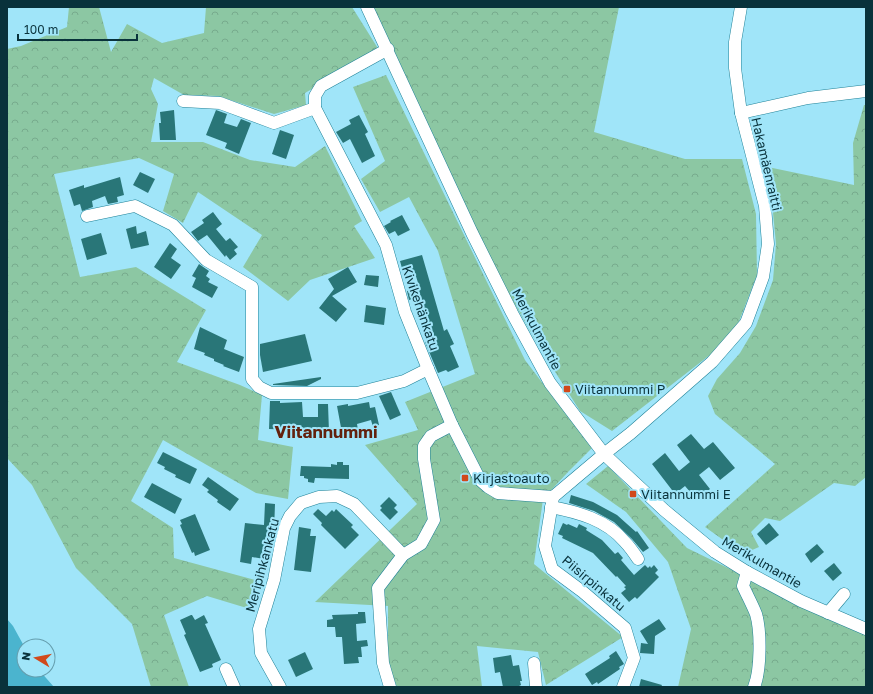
<svg xmlns="http://www.w3.org/2000/svg" width="873" height="694" viewBox="0 0 873 694" font-family="'Golos Text',sans-serif">
  <style>
    .forest { fill: url(#forest-crowns) }
    .water { fill: #4bb4ce }
    .building { fill: #297678 }
    .lines { fill: none; stroke-linecap: round; stroke-linejoin: round }
    .minor-casing { stroke: #1f8298; stroke-width: 13 }
    .minor { stroke: #fff; stroke-width: 12 }
    .poi-dot { fill: #d1491b; stroke: #a0e5f9; stroke-width: 1.5 }
    .labels { text-anchor: middle; dominant-baseline: central; stroke-width: 4; stroke-linejoin: round; paint-order: stroke }
    .street-label { font-size: 13px; fill: #09323b; stroke: #a0e5f9 }
    .poi-label { font-size: 13px; fill: #09323b; stroke: #a0e5f9; text-anchor: start }
    .district-label { font-size: 17px; font-weight: bold; fill: #63210d; stroke: #a0e5f9 }
  </style>
  <defs>
    <pattern id="forest-crowns" width="20" height="18" patternUnits="userSpaceOnUse"><rect width="20" height="18" fill="#8cc7a3"/><path d="M2 6a3 3 0 1 1 6 0M12 15a3 3 0 1 1 6 0" fill="none" stroke="#77ab8d"/></pattern>
  </defs>
  <rect width="100%" height="100%" fill="#a0e5f9"/>
  <!-- forest -->
  <g class="forest">
    <polygon points="69,7 99,7 111,52 127,24 162,43 204,33 206,7 352,7 379,50 305,93 306,105 274,114 218,96 184,95 154,78 151,89 158,104 151,142 203,142 250,160 295,167 325,146 362,221 354,226 375,258 310,280 288,301 243,267 262,235 198,192 183,223 163,211 174,174 139,158 54,174 80,277 136,267 206,310 177,362 240,385 262,395 258,440 293,447 288,499 256,493 163,440 131,501 173,528 174,558 259,581 250,609 207,596 164,615 189,687 151,687 132,624 76,568 32,485 7,458 7,49 21,46 67,27"/>
    <polygon points="371,7 619,7 594,132 685,159 742,159 756,214 757,275 733,337 612,431 580,411 538,345 487,255"/>
    <polygon points="386,75 525,360 592,448 568,472 543,499 534,564 623,637 546,685 538,652 477,646 482,687 397,687 388,665 388,606 315,602 417,504 365,445 418,430 405,402 475,374 438,251 409,197 380,212 361,179 385,161 353,87"/>
    <polygon points="864,105 866,105 866,477 855,486 834,483 780,521 765,518 751,532 759,547 743,554 705,527 775,464 715,414 708,396 717,379 740,353 756,326 773,280 776,244 772,202 763,166 854,185 853,143"/>
    <polygon points="608,466 687,548 866,635 866,687 678,687 691,629 668,562 626,512 586,484"/>
  </g>
  <!-- water -->
  <polygon class="water" points="7,619 13,626 24,646 24,670 39,670 54,687 7,687"/>
  <!-- building -->
  <g class="building">
    <polygon points="174,110 176,140 160,140 159,123 161,123 160,112"/>
    <polygon points="216,110 227,114 224,123 237,127 241,119 251,123 239,154 225,148 227,143 206,135"/>
    <polygon points="359,115 368,132 365,134 375,156 362,163 350,139 343,143 336,132 351,124 349,120"/>
    <polygon points="280,130 294,135 286,159 272,154"/>
    <polygon points="140,172 155,179 148,193 133,185"/>
    <polygon points="120,177 124,195 117,197 118,202 108,204 105,196 92,201 93,207 82,211 80,204 74,206 69,190 84,185 84,188"/>
    <polygon points="213,212 222,224 216,229 226,241 230,238 238,247 234,250 237,254 230,260 226,255 225,257 207,235 198,241 191,232 204,223 202,220"/>
    <polygon points="402,215 410,230 398,236 395,231 389,234 384,226 391,222 390,221"/>
    <polygon points="136,226 137,234 146,231 149,245 131,249 126,229"/>
    <polygon points="101,233 107,254 87,260 81,239"/>
    <polygon points="170,243 177,249 171,258 181,265 171,279 154,267"/>
    <polygon points="422,255 444,331 447,329 454,344 450,346 459,367 448,372 446,370 438,373 425,342 435,338 430,324 427,324 423,310 425,309 421,297 409,300 407,291 417,289 416,287 419,286 415,273 412,274 411,270 403,272 400,261"/>
    <polygon points="199,264 209,271 206,276 210,279 208,282 218,287 212,298 192,287 196,278 192,276"/>
    <polygon points="348,267 357,282 332,296 347,309 336,322 319,308 334,289 328,279"/>
    <polygon points="366,275 379,276 378,287 364,285"/>
    <polygon points="366,305 386,308 384,325 364,322"/>
    <polygon points="200,327 227,340 224,349 244,357 239,372 223,366 224,365 214,361 214,359 204,355 205,353 194,349"/>
    <polygon points="305,334 312,361 263,372 260,355 260,344"/>
    <polygon points="321,377 321,379 307,386 273,385 273,384"/>
    <polygon points="391,392 401,415 390,420 379,396"/>
    <polygon points="270,401 280,401 280,403 302,402 303,417 318,417 318,404 328,404 329,432 300,431 300,434 291,434 291,430 269,429"/>
    <polygon points="369,402 370,408 375,407 379,425 373,427 371,420 357,424 358,430 342,433 337,406 348,404 348,406"/>
    <polygon points="691,434 704,449 713,442 735,468 720,480 709,467 699,475 710,489 697,500 685,486 675,494 652,464 665,453 679,471 690,462 677,445"/>
    <polygon points="163,452 197,469 190,484 175,477 176,475 164,469 165,467 157,463"/>
    <polygon points="337,462 343,462 343,465 349,465 349,479 315,478 314,483 308,482 308,479 304,478 304,476 300,476 301,466 331,467 331,464 337,465"/>
    <polygon points="208,477 239,499 230,511 217,502 218,500 207,492 209,490 202,485"/>
    <polygon points="152,483 182,499 175,514 144,497"/>
    <polygon points="571,495 593,502 617,515 636,532 637,531 649,548 643,552 632,539 614,522 594,511 569,503"/>
    <polygon points="389,497 397,505 394,508 398,512 390,520 380,510 382,508 380,506"/>
    <polygon points="265,503 275,504 274,531 270,560 252,557 251,564 240,562 245,523 264,525"/>
    <polygon points="318,509 326,516 332,510 334,512 336,509 353,525 351,527 359,535 345,549 321,525 322,523 313,514"/>
    <polygon points="195,514 210,550 195,556 194,552 192,553 180,525 182,524 180,520"/>
    <polygon points="563,523 567,525 568,524 577,528 579,524 587,528 586,530 602,540 615,554 618,552 623,558 621,560 634,575 645,565 648,568 650,566 651,568 654,565 658,570 655,573 659,577 637,599 635,597 629,602 621,593 626,589 624,587 626,586 617,576 616,577 593,553 562,538 563,536 558,534"/>
    <polygon points="769,523 779,535 766,545 757,534"/>
    <polygon points="299,527 311,529 310,536 316,536 311,572 294,570"/>
    <polygon points="817,544 824,552 811,563 805,554"/>
    <polygon points="834,563 842,573 833,581 824,571"/>
    <polygon points="358,612 365,612 366,623 356,624 357,641 367,640 368,646 361,647 362,657 358,657 359,663 344,664 342,637 336,637 335,627 327,627 327,620 333,619 332,615 358,614"/>
    <polygon points="191,615 192,615 195,620 204,615 208,623 205,624 221,660 212,664 213,667 200,672 184,635 186,634 180,620"/>
    <polygon points="659,619 666,629 655,636 654,654 640,653 641,643 648,644 640,631"/>
    <polygon points="616,651 624,664 619,667 620,669 598,684 597,682 592,685 585,674 610,658 609,656"/>
    <polygon points="305,652 313,669 296,677 288,660"/>
    <polygon points="511,655 513,666 519,665 522,681 520,681 521,685 519,686 519,687 503,687 500,672 495,673 493,658"/>
    <polygon points="641,679 662,685 661,687 639,687"/>
  </g>
  <g class="lines">
    <defs>
      <g id="minor">
        <polyline points="367,7 472,233 512,313 550,383 604,454 664,510 715,552 747,572 801,601 866,629"/>
        <polyline points="388,49 321,86 315,96 315,108 386,245 405,312 428,369 452,425 480,480 488,487 498,493 553,497 604,454 631,433 712,362 746,323 763,277 768,244 765,206 741,113 735,68 735,42 741,7"/>
        <polyline points="183,101 220,103 274,123 315,108"/>
        <polyline points="741,113 808,98 866,91"/>
        <polyline points="87,216 135,206 173,225 206,260 252,287 252,379 259,387 271,393 357,393 404,381 428,369"/>
        <polyline points="553,497 545,546 552,569 583,592 625,628 634,658 623,687"/>
        <path d="M551,507C578,512 607,520 625,542C630,547 634,553 638,559"/>
        <path d="M747,572L743,586C747,595 752,604 756,614C761,631 761,670 754,687"/>
        <polyline points="828,613 844,594"/>
        <polyline points="534,663 536,687"/>
        <polyline points="226,669 234,687"/>
        <polyline points="280,687 261,653 259,629 274,580 284,528 290,516 301,503 319,497 337,496 354,504 403,555"/>
        <polyline points="390,687 383,663 378,588 403,555 421,544 434,520 424,459 424,446 431,436 452,425"/>
      </g>
    </defs>
    <!-- minor casing -->
    <use href="#minor" class="minor-casing"/>
    <!-- minor -->
    <use href="#minor" class="minor"/>
  </g>
  <!-- markers -->
  <g class="poi-dot">
    <rect x="563" y="385" width="8" height="8" rx="2"/>
    <rect x="461" y="474" width="8" height="8" rx="2"/>
    <rect x="629" y="490" width="8" height="8" rx="2"/>
  </g>
  <g class="labels">
    <!-- street labels -->
    <g class="street-label">
      <text transform="translate(767 164) rotate(77)">Hakamäenraitti</text>
      <text transform="translate(421 308) rotate(71)">Kivikehänkatu</text>
      <text transform="translate(537 329) rotate(62)">Merikulmantie</text>
      <text transform="translate(762 562) rotate(30)">Merikulmantie</text>
      <text transform="translate(262 565) rotate(-75)">Meripihkankatu</text>
      <text transform="translate(594 583) rotate(40)">Piisirpinkatu</text>
    </g>
    <!-- poi labels -->
    <g class="poi-label">
      <text x="575" y="389">Viitannummi P</text>
      <text x="473" y="478">Kirjastoauto</text>
      <text x="641" y="494">Viitannummi E</text>
    </g>
    <!-- district labels -->
    <g class="district-label">
      <text x="326" y="431">Viitannummi</text>
    </g>
  </g>
  <!-- border -->
  <rect width="873" height="694" fill="none" stroke="#09323b" stroke-width="16"/>
  <!-- north arrow -->
  <g transform="translate(36 658) rotate(280)"><circle r="19" fill="#a0e5f9" stroke="#649dad"/>
  <path d="M0-3L7 15L0 10L-7 15Z" fill="#d1491b"/>
  <text y="-6" font-size="11" font-weight="bold" text-anchor="middle" fill="#09323b">N</text>
  </g>
  <!-- scale -->
  <path d="M18 34v6h119v-6" fill="none" stroke="#09323b" stroke-width="2"/>
  <text x="24" y="34" font-size="12" fill="#09323b" stroke="#a0e5f9" stroke-width="3" paint-order="stroke">100 m</text>
</svg>
